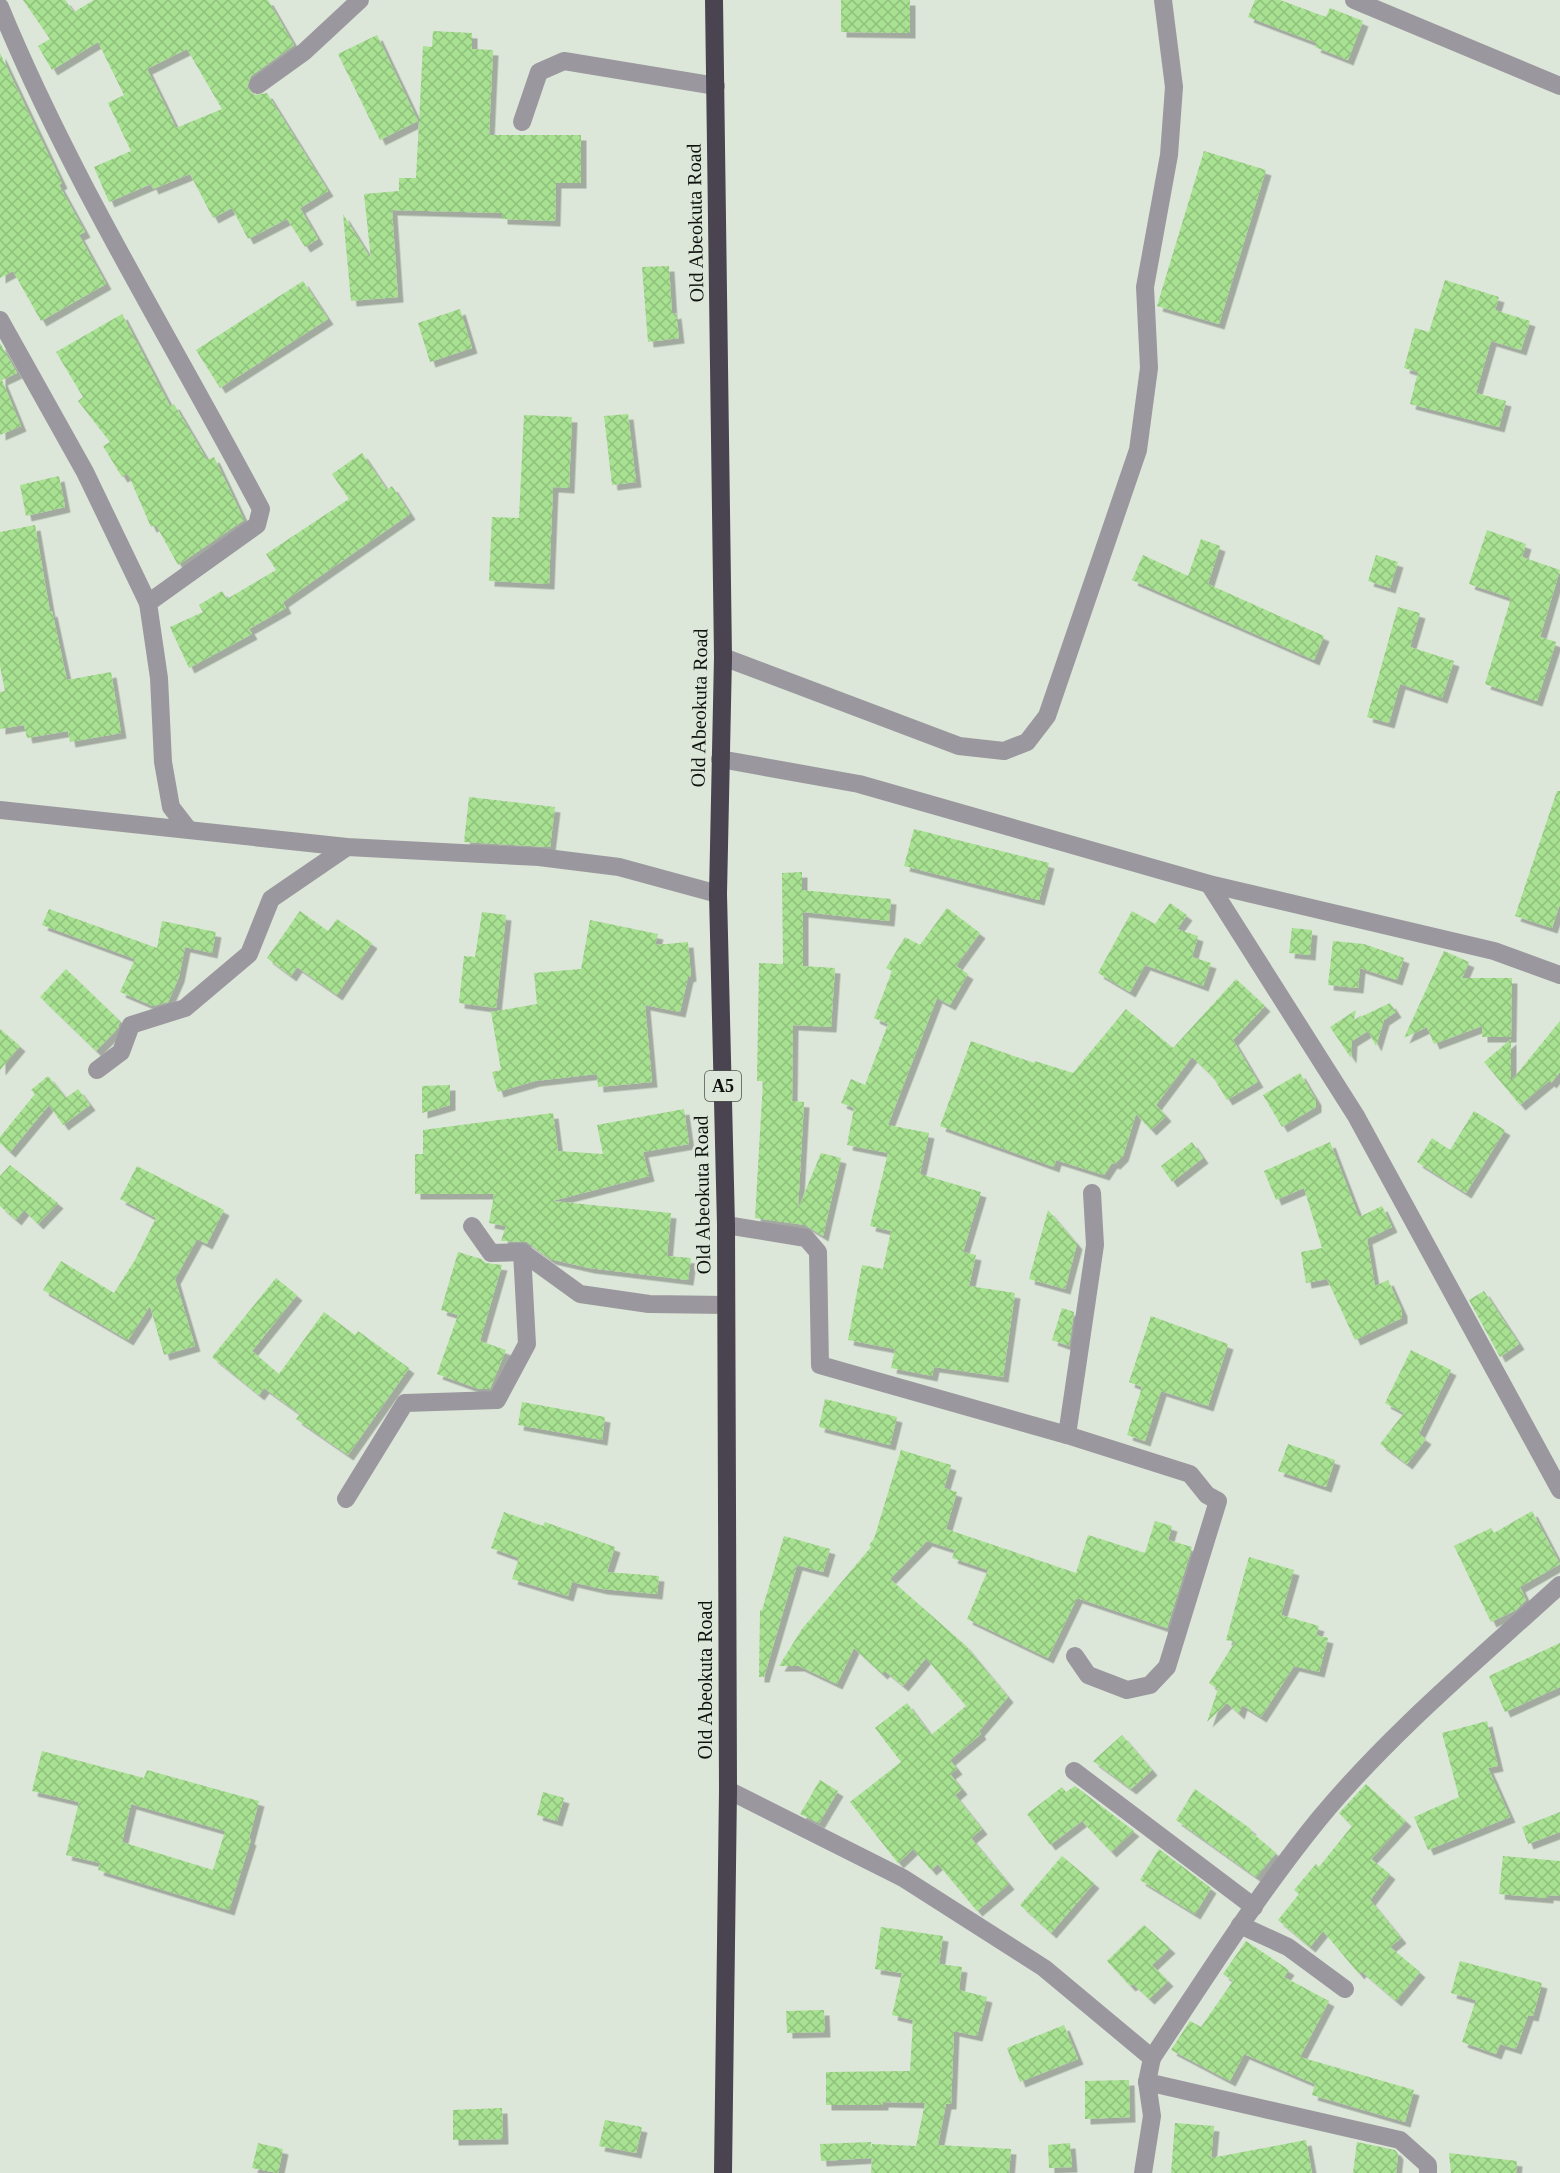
<svg xmlns="http://www.w3.org/2000/svg" width="1560" height="2173" viewBox="0 0 1560 2173" font-family="'Times New Roman',serif">
  <style>
    .building { fill: url(#building-cross-hatch); fill-rule: evenodd; filter: url(#shadow) }
    .lines { fill: none; stroke-linecap: round; stroke-linejoin: round }
    .minor { stroke: #9a989e; stroke-width: 18 }
    .highway { stroke: #494450; stroke-width: 18 }
    .labels { text-anchor: middle; dominant-baseline: central; stroke-width: 6; stroke-linejoin: round; paint-order: stroke }
    .shield { fill: #dde7d9; stroke: #4c514a; stroke-width: 1.5 }
    .shield-label { font-size: 18px; font-weight: bold; fill: #0e110d }
    .street-label { font-size: 20px; fill: #0e110d; stroke: #dde7d9 }
  </style>
  <defs>
    <pattern id="building-cross-hatch" width="8" height="8" patternUnits="userSpaceOnUse" patternTransform="scale(1.5)"><rect width="8" height="8" fill="#a7e191"/><path d="M0 0l8 8M0 8l8-8" fill="none" stroke="#8fc07c"/></pattern>
    <filter id="shadow"><feDropShadow dx="5.5" dy="5.5" stdDeviation="0" flood-color="#0004"/></filter>
  </defs>
  <rect width="100%" height="100%" fill="#dde7d9"/>
  <!-- building -->
  <g class="building">
    <path d="M23,0H65L74,12L94,0H268L294,45L251,76L247,87L254,95L267,93L328,191L300,208L318,239L305,247L287,219L248,239L232,208L213,218L190,174L153,189L151,184L109,202L94,167L131,151L108,103L124,95L98,42L52,70L38,46L50,39ZM187,49L222,109L176,128L147,69Z"/>
    <polygon points="841,0 910,0 910,33 841,32"/>
    <polygon points="1255,0 1280,0 1326,17 1330,8 1363,21 1348,60 1315,47 1317,43 1248,17"/>
    <polygon points="433,31 472,33 472,49 493,50 489,135 581,135 581,183 556,183 555,221 502,219 502,213 392,210 398,297 351,301 343,214 371,259 364,194 399,191 399,178 416,178 423,46 432,47"/>
    <polygon points="377,35 418,121 380,140 338,54"/>
    <polygon points="0,53 62,183 59,185 85,232 79,235 106,284 41,321 13,271 0,278"/>
    <polygon points="1204,151 1266,170 1219,324 1157,306"/>
    <polygon points="669,266 672,314 676,313 679,338 648,342 642,267"/>
    <polygon points="1445,280 1499,297 1495,310 1530,321 1521,350 1491,341 1476,393 1506,401 1499,427 1410,404 1418,372 1404,368 1415,328 1429,332"/>
    <polygon points="303,281 328,319 220,388 196,350"/>
    <polygon points="460,309 472,348 430,362 418,323"/>
    <polygon points="122,314 170,406 174,404 207,460 214,457 244,520 178,565 156,525 151,527 128,474 122,477 103,446 110,442 78,401 83,397 56,352"/>
    <polygon points="0,343 17,373 2,380 21,426 0,435"/>
    <polygon points="628,414 636,482 612,485 604,416"/>
    <polygon points="524,415 572,417 569,488 553,487 549,584 489,581 492,517 519,518"/>
    <polygon points="362,453 387,490 392,486 410,514 283,602 286,608 249,629 252,634 189,668 170,627 203,612 199,605 222,591 227,599 276,570 266,554 349,499 332,474"/>
    <polygon points="59,476 65,507 26,516 20,485"/>
    <polygon points="35,525 50,612 52,611 67,680 111,672 121,733 70,742 68,731 27,738 24,725 0,729 0,692 5,691 0,666 0,532"/>
    <polygon points="1487,530 1526,544 1522,557 1560,570 1540,637 1556,642 1537,701 1485,684 1511,598 1469,584"/>
    <polygon points="1201,539 1220,546 1208,584 1324,636 1314,660 1132,580 1143,555 1188,576"/>
    <polygon points="1376,555 1398,562 1390,588 1368,581"/>
    <polygon points="1398,607 1420,613 1410,647 1454,661 1442,698 1400,684 1389,723 1367,717"/>
    <polygon points="1557,791 1560,791 1560,904 1552,928 1515,916"/>
    <polygon points="469,797 555,807 550,847 464,842"/>
    <polygon points="914,829 1049,863 1039,900 904,866"/>
    <polygon points="802,872 802,890 891,899 889,921 803,912 803,966 835,968 831,1027 793,1025 792,1101 804,1102 798,1209 821,1153 841,1158 823,1236 805,1225 755,1218 763,1081 757,1081 759,963 783,964 782,873"/>
    <polygon points="1170,903 1187,915 1177,929 1198,936 1192,957 1211,963 1203,986 1145,965 1130,992 1098,973 1132,911 1155,924"/>
    <polygon points="947,908 980,933 956,966 968,974 950,1005 937,998 888,1125 929,1133 920,1174 981,1192 963,1252 976,1255 969,1286 1015,1293 1003,1377 934,1367 932,1376 891,1368 895,1349 848,1340 862,1265 883,1269 891,1231 870,1226 888,1153 847,1145 854,1108 841,1103 851,1079 865,1085 888,1024 874,1018 892,971 886,968 905,937 920,945"/>
    <polygon points="49,909 157,948 162,921 216,932 212,953 185,947 179,977 168,1002 153,1006 120,992 135,959 42,925"/>
    <polygon points="300,911 328,931 337,919 372,943 337,995 297,967 291,976 267,958"/>
    <polygon points="482,912 506,915 496,1008 459,1003 464,956 475,957"/>
    <polygon points="590,920 658,934 655,945 688,942 691,976 688,977 680,1012 645,1005 652,1082 598,1087 597,1074 535,1081 498,1092 492,1072 501,1070 491,1012 537,1004 534,973 581,969"/>
    <polygon points="1292,928 1312,930 1310,955 1289,953"/>
    <polygon points="1333,941 1364,944 1404,958 1397,980 1360,968 1358,988 1328,985"/>
    <polygon points="1444,951 1469,962 1462,978 1512,978 1511,1037 1482,1037 1482,1026 1434,1044 1427,1027 1404,1038"/>
    <polygon points="66,969 120,1021 118,1028 96,1051 40,997"/>
    <polygon points="1236,979 1265,1006 1233,1040 1258,1082 1227,1100 1213,1077 1192,1057 1156,1105 1166,1116 1151,1130 1136,1114 1123,1156 1115,1164 1112,1163 1104,1175 1056,1160 1054,1167 940,1126 971,1041 1034,1063 1035,1061 1073,1073 1126,1009 1173,1048"/>
    <polygon points="1390,1003 1396,1012 1384,1020 1376,1046 1368,1031 1352,1041 1351,1058 1330,1027 1356,1010 1354,1020"/>
    <polygon points="1560,1021 1560,1072 1551,1083 1549,1081 1520,1105 1484,1062 1511,1039 1511,1081"/>
    <polygon points="0,1029 20,1046 0,1070"/>
    <polygon points="1300,1073 1316,1100 1316,1107 1282,1127 1263,1095"/>
    <polygon points="48,1076 66,1098 78,1089 90,1105 63,1125 49,1105 10,1152 0,1143 0,1137 35,1094 31,1090"/>
    <polygon points="450,1085 450,1105 422,1113 422,1086"/>
    <polygon points="684,1109 689,1144 643,1152 649,1176 552,1201 671,1213 667,1256 691,1258 688,1280 589,1268 550,1259 527,1242 501,1241 506,1226 489,1223 494,1194 415,1194 415,1154 423,1154 423,1130 553,1113 558,1151 603,1154 597,1125"/>
    <polygon points="1474,1111 1505,1130 1466,1193 1417,1162 1432,1138 1450,1150"/>
    <polygon points="1192,1142 1203,1158 1172,1182 1161,1166"/>
    <polygon points="1330,1142 1359,1217 1382,1206 1392,1227 1367,1239 1375,1286 1388,1280 1402,1311 1402,1318 1355,1340 1327,1279 1306,1283 1301,1252 1322,1248 1304,1188 1276,1200 1264,1171"/>
    <polygon points="10,1165 58,1203 38,1224 24,1210 16,1220 0,1206 0,1176"/>
    <polygon points="137,1166 224,1210 207,1244 197,1239 175,1279 195,1346 164,1355 150,1306 128,1340 43,1290 61,1261 114,1293 135,1260 156,1218 120,1199"/>
    <polygon points="1048,1210 1077,1244 1065,1289 1029,1279"/>
    <polygon points="458,1252 481,1259 486,1263 502,1265 480,1341 506,1350 490,1389 479,1389 437,1374 458,1315 441,1310"/>
    <polygon points="276,1278 297,1295 252,1351 279,1374 324,1312 355,1335 358,1331 409,1368 348,1455 296,1419 300,1414 264,1388 259,1395 212,1357"/>
    <polygon points="1484,1291 1519,1344 1500,1357 1469,1300"/>
    <polygon points="1062,1308 1074,1312 1069,1346 1052,1340"/>
    <polygon points="1151,1316 1228,1344 1208,1406 1161,1391 1145,1441 1127,1435 1142,1387 1129,1382"/>
    <polygon points="1411,1350 1451,1370 1419,1434 1426,1439 1407,1464 1380,1444 1404,1413 1385,1403"/>
    <polygon points="825,1399 897,1417 890,1445 819,1427"/>
    <polygon points="522,1402 605,1417 602,1440 518,1425"/>
    <polygon points="1288,1444 1335,1460 1326,1487 1278,1471"/>
    <polygon points="901,1450 951,1465 944,1488 957,1492 946,1529 1076,1573 1088,1535 1145,1553 1155,1521 1172,1526 1168,1540 1192,1547 1167,1628 1077,1598 1048,1658 967,1619 988,1570 952,1558 955,1550 927,1541 890,1579 965,1645 1008,1697 979,1731 981,1734 950,1760 957,1769 950,1774 962,1789 955,1795 982,1829 971,1838 1009,1884 977,1911 938,1864 931,1870 913,1849 898,1863 850,1802 901,1762 875,1728 907,1703 931,1735 966,1706 926,1658 903,1686 885,1671 882,1674 854,1648 837,1684 799,1666 779,1666 802,1629 871,1547 869,1545 874,1539"/>
    <polygon points="1532,1511 1560,1564 1520,1587 1526,1600 1516,1610 1491,1622 1454,1546 1491,1528 1494,1533"/>
    <polygon points="504,1512 543,1526 545,1522 615,1547 607,1572 659,1576 657,1594 602,1589 572,1582 568,1596 512,1579 519,1558 491,1548"/>
    <polygon points="784,1536 830,1549 823,1572 797,1565 764,1677 759,1677 760,1610 762,1610"/>
    <polygon points="1249,1557 1294,1570 1281,1615 1319,1626 1316,1635 1328,1638 1319,1672 1294,1666 1261,1717 1242,1705 1239,1714 1227,1703 1207,1722 1218,1689 1209,1683 1235,1642 1226,1640"/>
    <polygon points="1560,1643 1560,1687 1505,1712 1489,1676"/>
    <polygon points="1487,1721 1498,1766 1488,1768 1510,1817 1428,1850 1414,1817 1459,1797 1442,1733"/>
    <polygon points="1122,1735 1152,1770 1131,1789 1093,1761"/>
    <path d="M42,1751L144,1778L147,1770L259,1801L249,1839L251,1840L229,1910L98,1870L100,1863L66,1855L79,1802L32,1791ZM131,1804L225,1831L213,1870L122,1842Z"/>
    <polygon points="820,1780 838,1791 819,1823 800,1814"/>
    <polygon points="1366,1784 1406,1821 1371,1859 1390,1874 1370,1900 1401,1938 1390,1947 1420,1972 1396,2001 1361,1971 1359,1974 1323,1931 1310,1947 1278,1920 1299,1894 1294,1890 1316,1864 1319,1867 1352,1826 1339,1813"/>
    <polygon points="1075,1786 1134,1831 1111,1852 1082,1821 1050,1845 1027,1814 1062,1787 1066,1792"/>
    <polygon points="1195,1789 1251,1829 1250,1831 1276,1853 1256,1877 1176,1820"/>
    <polygon points="543,1792 564,1798 557,1821 537,1815"/>
    <polygon points="1560,1812 1560,1832 1528,1844 1522,1827"/>
    <polygon points="1159,1849 1211,1888 1195,1914 1140,1880"/>
    <polygon points="1062,1856 1094,1883 1051,1933 1020,1905"/>
    <polygon points="1503,1856 1560,1861 1560,1896 1548,1895 1548,1898 1499,1894"/>
    <polygon points="1144,1925 1170,1948 1152,1965 1168,1981 1149,1999 1133,1984 1130,1986 1107,1961"/>
    <polygon points="881,1927 943,1936 939,1964 962,1967 959,1990 987,1997 977,2036 954,2031 951,2104 946,2104 938,2145 1011,2149 1009,2173 871,2173 872,2158 821,2161 820,2144 871,2142 872,2154 872,2144 916,2146 925,2103 883,2102 883,2105 826,2105 826,2072 910,2071 913,2020 892,2015 902,1973 875,1969"/>
    <polygon points="1246,1941 1289,1970 1284,1977 1329,2001 1300,2057 1414,2090 1405,2122 1312,2095 1315,2084 1244,2054 1230,2081 1171,2050 1190,2021 1201,2027 1233,1981 1223,1974"/>
    <polygon points="1460,1961 1542,1983 1533,2016 1528,2015 1516,2049 1500,2044 1496,2054 1462,2042 1476,2000 1451,1993"/>
    <polygon points="824,2010 825,2032 787,2033 786,2011"/>
    <polygon points="1064,2025 1078,2059 1020,2082 1007,2048"/>
    <polygon points="1129,2080 1130,2117 1085,2119 1085,2081"/>
    <polygon points="502,2108 503,2139 453,2140 453,2110"/>
    <polygon points="605,2120 642,2127 636,2153 599,2146"/>
    <polygon points="1175,2123 1214,2126 1211,2158 1306,2140 1312,2173 1171,2173"/>
    <polygon points="1357,2142 1395,2150 1398,2154 1396,2173 1353,2173"/>
    <polygon points="258,2143 283,2149 278,2173 252,2168"/>
    <polygon points="1070,2143 1072,2167 1049,2168 1048,2145"/>
    <polygon points="1449,2153 1517,2161 1516,2173 1451,2173"/>
  </g>
  <g class="lines">
    <!-- minor -->
    <g class="minor">
      <polyline points="1354,0 1560,86"/>
      <path d="M0,7C72,182 173,342 261,509L257,525L148,603"/>
      <polyline points="258,85 304,52 360,0"/>
      <polyline points="522,122 539,72 564,61 716,86"/>
      <polyline points="0,320 85,472 148,603 159,678 163,762 171,807 188,829"/>
      <polyline points="723,657 959,746 1004,751 1027,742 1047,716 1138,450 1149,368 1145,287 1169,155 1174,87 1163,0"/>
      <polyline points="720,759 859,784 1209,884 1494,951 1560,975"/>
      <polyline points="0,810 347,847 539,857 619,867 718,894"/>
      <polyline points="1209,884 1356,1116 1560,1490"/>
      <polyline points="97,1070 121,1052 131,1025 185,1008 249,954 271,899 347,847"/>
      <polyline points="726,1225 806,1238 818,1252 820,1365 1067,1435 1190,1474 1207,1495 1218,1501 1167,1667 1150,1685 1127,1690 1088,1675 1075,1656"/>
      <polyline points="472,1226 491,1253 522,1252 580,1294 649,1304 726,1305"/>
      <polyline points="1067,1435 1095,1245 1092,1193"/>
      <polyline points="346,1499 405,1403 497,1400 527,1344 522,1252"/>
      <polyline points="1074,1771 1254,1907"/>
      <polyline points="728,1790 903,1878 1044,1968 1152,2058 1147,2082 1152,2116 1143,2173"/>
      <polyline points="1240,1925 1288,1947 1345,1989"/>
      <path d="M1152,2058C1206,1977 1258,1894 1319,1819C1390,1733 1478,1660 1560,1585"/>
      <polyline points="1147,2082 1400,2140 1428,2165 1428,2173"/>
    </g>
    <!-- highway -->
    <polyline class="highway" points="714,0 723,657 718,894 726,1225 728,1790 723,2173"/>
  </g>
  <g class="labels">
    <!-- shield labels -->
    <rect class="shield" x="705" y="1071" width="36" height="30" rx="4.5"/>
    <g class="shield-label">
      <text x="723" y="1086">A5</text>
    </g>
    <!-- street labels -->
    <g class="street-label">
      <text transform="translate(695 223) rotate(-91)">Old Abeokuta Road</text>
      <text transform="translate(699 708) rotate(-89)">Old Abeokuta Road</text>
      <text transform="translate(702 1195) rotate(-91)">Old Abeokuta Road</text>
      <text transform="translate(705 1680) rotate(-90)">Old Abeokuta Road</text>
    </g>
  </g>
</svg>
